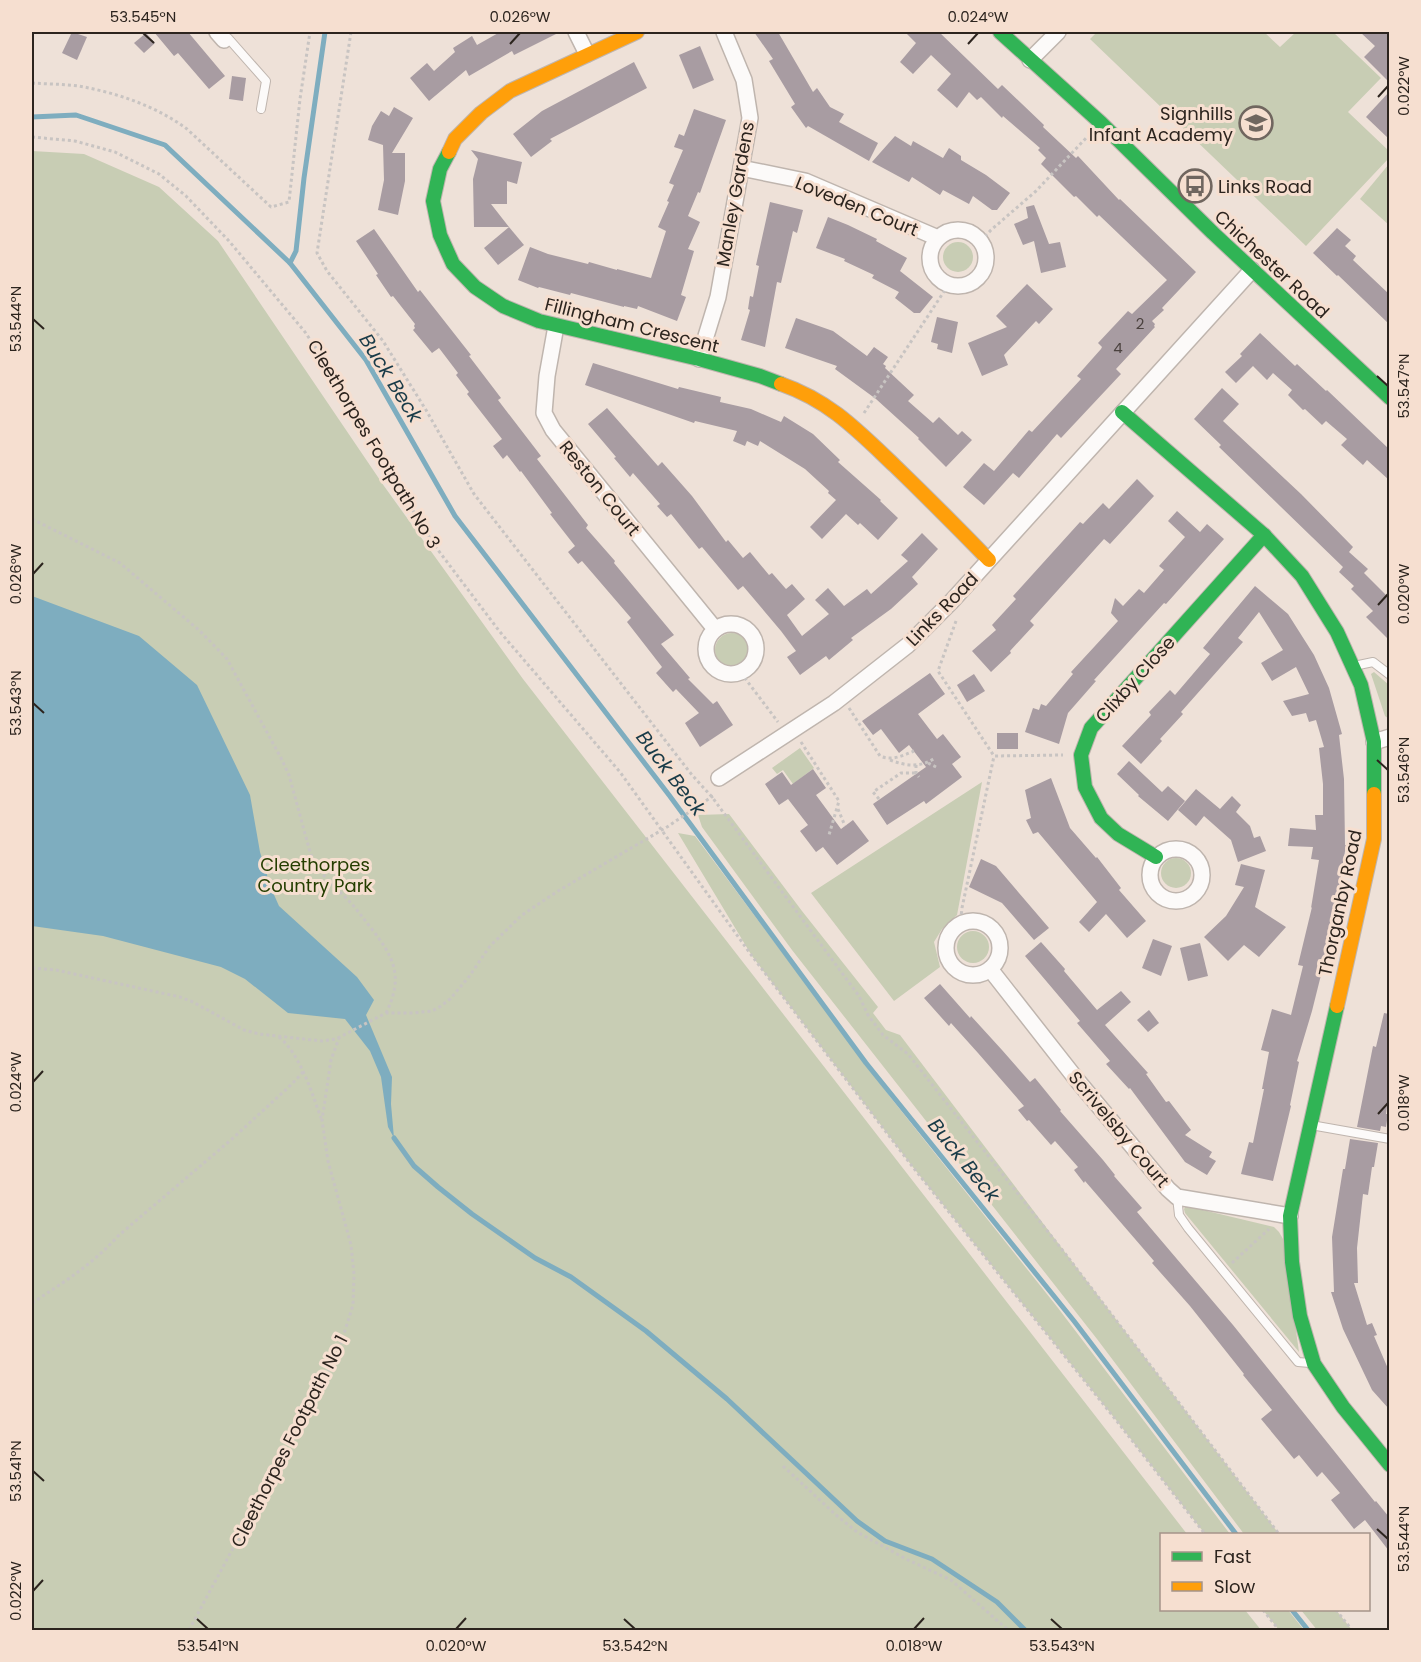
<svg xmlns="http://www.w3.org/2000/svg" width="1421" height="1662" viewBox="0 0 1421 1662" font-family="Poppins,sans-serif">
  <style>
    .green { fill: #c8cdb4 }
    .water { fill: #7eadbf }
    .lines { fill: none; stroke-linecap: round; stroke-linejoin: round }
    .stream { stroke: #7eadbf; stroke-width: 5 }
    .building { fill: #a89ca2 }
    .lane-casing { stroke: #bfb5ae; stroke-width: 10 }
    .street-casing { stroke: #bfb5ae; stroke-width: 18 }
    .fast-casing { stroke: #bfb5ae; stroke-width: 16 }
    .slow-casing { stroke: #bfb5ae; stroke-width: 16 }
    .path { stroke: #c8c4c2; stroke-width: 3; stroke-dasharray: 3 3; stroke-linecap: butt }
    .lane { stroke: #fcfaf9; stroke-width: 8 }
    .street { stroke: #fcfaf9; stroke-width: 15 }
    .fast { stroke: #30b455; stroke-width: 14 }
    .slow { stroke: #ff9f0a; stroke-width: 14 }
    .ticks { fill: none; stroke: #2c241e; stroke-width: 2 }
    .labels { text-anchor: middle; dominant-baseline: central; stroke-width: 6; stroke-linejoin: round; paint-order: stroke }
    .number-label { font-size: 15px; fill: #4b423f }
    .poi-label { font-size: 18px; fill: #2c241e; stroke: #f6dfd0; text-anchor: end }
    .street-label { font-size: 18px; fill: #2c241e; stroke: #f6dfd0 }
    .park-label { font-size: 18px; fill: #253e00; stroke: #f6dfd0 }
    .water-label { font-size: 20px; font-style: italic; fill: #193b48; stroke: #f6dfd0 }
    .neatline { fill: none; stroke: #2c241e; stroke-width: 2 }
    .ticks-label { font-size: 15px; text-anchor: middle; fill: #2c241e }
  </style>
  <rect width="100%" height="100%" fill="#eee1d8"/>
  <!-- green -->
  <g class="green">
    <polygon points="1097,32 1264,32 1280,47 1296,32 1333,32 1381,78 1348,112 1389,151 1389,158 1306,246 1090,39"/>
    <polygon points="32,151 84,154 159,187 218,241 384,486 523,679 1187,1534 1162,1534 1162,1610 1245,1610 1261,1630 32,1630"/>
    <polygon points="1389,164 1389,225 1360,199"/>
    <circle cx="958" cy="257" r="15"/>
    <circle cx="732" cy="650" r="17"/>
    <polygon points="1374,672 1389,685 1389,719 1385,716 1371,674"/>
    <polygon points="800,748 814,768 793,784 783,770 777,774 772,768"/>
    <polygon points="982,782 957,915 942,929 934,942 940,967 894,1001 811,893"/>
    <polygon points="729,814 802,911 878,1007 873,1013 886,1030 900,1035 1279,1534 1244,1534 1097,1339 792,950 702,827 698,815"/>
    <polygon points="678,833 695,836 891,1098 1058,1308 1230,1534 1205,1534 1116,1420 912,1166 752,956"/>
    <circle cx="1176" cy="873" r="15"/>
    <circle cx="973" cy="947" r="16"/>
    <polygon points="1186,1206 1274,1227 1279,1232 1283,1239 1299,1352 1185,1213 1184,1209"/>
    <polygon points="1263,1610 1288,1610 1304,1630 1279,1630"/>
    <polygon points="1301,1610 1336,1610 1352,1630 1317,1630"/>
  </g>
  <!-- water -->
  <polygon class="water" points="32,596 139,636 197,685 250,795 260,852 271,888 279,906 357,977 374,1000 366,1015 392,1077 391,1104 394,1138 388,1127 381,1077 370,1051 345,1019 288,1013 245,979 221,967 103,936 32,926"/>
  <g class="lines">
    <!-- stream -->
    <g class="stream">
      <polyline points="32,117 76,115 165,145 290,263 366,360 455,516 669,795 866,1063 1074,1321 1236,1534"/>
      <polyline points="290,263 296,251 304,178 325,32"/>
      <polyline points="394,1138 414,1166 438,1187 472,1214 535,1258 571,1277 646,1331 727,1399 857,1521 885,1541 932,1559 997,1602 1025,1630"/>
      <polyline points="1292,1610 1308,1630"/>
    </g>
  </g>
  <!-- building -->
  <g class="building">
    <polygon points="72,32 87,37 77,60 62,53"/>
    <polygon points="154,32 188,32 225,76 209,89 178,53 174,56"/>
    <polygon points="500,32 560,32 514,55 512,51 469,76 466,70 429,101 410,78 427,63 434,71 455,52 453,48 472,36 477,45"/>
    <polygon points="754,32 778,32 813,92 817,88 830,107 844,114 839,122 878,143 869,161 808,126 806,128 791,107 795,104 769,61 773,59"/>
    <polygon points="905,32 939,32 998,89 1002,85 1044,125 1043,127 1076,158 1078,156 1119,200 1120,199 1196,272 1162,308 1164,310 1152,321 1155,324 1154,326 1155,327 1116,369 1121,374 1061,438 1057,434 1019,478 1013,473 984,505 963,487 984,463 994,471 1029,430 1032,432 1081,379 1077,376 1101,349 1102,347 1098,343 1128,311 1132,314 1167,280 1099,215 1097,217 1076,196 1074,197 1041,164 1046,158 1038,150 1040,148 1003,116 1002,118 981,97 977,100 969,92 957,108 937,90 951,74 931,55 913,74 900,62 916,43"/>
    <polygon points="1360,32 1389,32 1389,82 1364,57 1375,46"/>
    <polygon points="146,33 155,43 144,53 134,43"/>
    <polygon points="700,46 714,80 693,89 679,55"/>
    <polygon points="634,62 647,88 550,139 552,141 531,157 513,134 542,111"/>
    <polygon points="232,76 246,78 243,101 229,99"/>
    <polygon points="1389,92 1389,139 1366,117"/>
    <polygon points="394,107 413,118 392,153 405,153 405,181 398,215 378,210 384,180 383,145 368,140 372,126 381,111 389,116"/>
    <polygon points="694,109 726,120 700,193 698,192 688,216 700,222 688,249 694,251 681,295 686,297 677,321 638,306 637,309 624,306 624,307 571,293 570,295 539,287 538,288 518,280 530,247 548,254 588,264 589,262 617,270 617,269 651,278 666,231 658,227 669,202 667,201 674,185 669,183 683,150 674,147 679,134 684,136"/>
    <polygon points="895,136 911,146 913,141 943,158 949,148 961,156 961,160 986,175 1010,193 997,210 992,210 973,196 969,204 943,190 940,195 912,177 909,182 872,162"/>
    <polygon points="471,150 522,162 517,184 507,181 507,204 491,204 509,227 474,227 473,179 478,159"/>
    <polygon points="770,202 803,210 797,233 793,231 781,283 777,282 765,347 741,340 750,310 748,309 750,296 753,297 759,266 756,265"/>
    <polygon points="1034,205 1049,244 1060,242 1066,267 1041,273 1034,241 1023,245 1014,224 1028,218 1026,207"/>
    <polygon points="828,217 848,225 877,239 876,241 907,258 900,271 933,297 920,313 914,313 895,298 899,292 872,278 874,275 844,261 845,259 816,248"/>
    <polygon points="509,227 524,245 498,265 484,248"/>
    <polygon points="1337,228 1351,240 1345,246 1356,256 1353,260 1389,294 1389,324 1338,275 1337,276 1313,253"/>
    <polygon points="374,229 418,292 420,290 471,355 469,356 501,398 498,400 541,456 537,459 588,525 586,528 615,561 614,563 674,635 661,644 690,678 688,679 713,704 717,701 733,725 700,747 685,723 699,713 676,689 673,692 656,673 662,667 627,622 631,618 582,561 578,564 568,552 575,546 550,514 552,513 521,471 520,472 507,455 503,459 493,446 502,439 467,394 469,392 456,375 458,373 439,348 432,353 413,330 415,328 414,326 415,324 393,296 391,297 376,275 378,274 356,241"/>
    <polygon points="1027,284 1053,309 1039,324 1036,321 1004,355 1008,365 982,376 968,343 1007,327 996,316"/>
    <polygon points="937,317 958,322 952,353 937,349 938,344 931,342"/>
    <polygon points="796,318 833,331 867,356 874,347 888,357 883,364 886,366 885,368 914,395 908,401 933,423 939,417 958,435 962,431 972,440 946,467 918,439 919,438 876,399 835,369 837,366 785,348"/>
    <polygon points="1260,333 1295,366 1297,364 1326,391 1327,390 1389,449 1389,480 1367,460 1363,465 1341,445 1347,439 1326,421 1322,425 1305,409 1303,410 1288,395 1292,390 1273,373 1267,380 1253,366 1236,383 1225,372 1242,356 1240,354"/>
    <polygon points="593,363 678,389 679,387 721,397 720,402 751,409 781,422 784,416 813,434 840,460 838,462 881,500 880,501 898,518 878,540 860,523 858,525 846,514 822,539 810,527 836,500 828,493 829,491 805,469 760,441 758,446 747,441 745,446 733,441 737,431 695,421 694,423 585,385"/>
    <polygon points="1222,388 1239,404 1223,421 1301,494 1353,547 1349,552 1368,569 1364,573 1389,598 1389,640 1366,617 1373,611 1351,589 1354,586 1339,572 1343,567 1219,447 1221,445 1194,419"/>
    <polygon points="607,408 658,466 662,462 692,496 726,542 728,540 743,558 750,552 769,575 772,573 786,589 792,584 805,599 787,615 802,636 829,614 815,600 828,588 844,606 867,589 871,594 908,561 901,555 922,533 938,549 912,577 918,584 891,609 851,638 853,640 829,660 826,656 800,675 787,657 796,651 781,631 743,586 738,590 702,547 699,549 671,514 667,517 657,506 660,504 633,473 630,477 614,458 616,457 588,424"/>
    <polygon points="1137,479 1154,496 1110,544 1104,539 1030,621 1034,625 1010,651 1011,653 991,672 972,651 996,630 992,625 1016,599 1013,596 1080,522 1083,524 1103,503 1109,509"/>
    <polygon points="1177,511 1200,532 1207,524 1224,539 1166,604 1164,603 1094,680 1096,681 1068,713 1059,744 1025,732 1033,708 1039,710 1041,704 1046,706 1073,674 1071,672 1118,621 1111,613 1115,598 1123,606 1139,589 1144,593 1164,570 1159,566 1185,537 1168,521"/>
    <polygon points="1255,586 1288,614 1314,655 1329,688 1342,734 1339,735 1344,779 1345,845 1346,845 1338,894 1339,895 1333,927 1312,1011 1297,1061 1299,1062 1290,1105 1291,1106 1273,1181 1241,1174 1249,1142 1253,1143 1264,1089 1262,1089 1269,1052 1261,1050 1272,1009 1291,1015 1303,966 1298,965 1312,907 1311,908 1319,860 1311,859 1313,847 1288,846 1290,828 1316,830 1315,815 1323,815 1323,784 1319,748 1324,747 1316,720 1309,722 1306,713 1292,716 1283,701 1309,694 1296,667 1272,681 1261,663 1283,650 1259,612 1238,638 1243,642 1181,712 1183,714 1160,739 1162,741 1141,764 1122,746 1151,715 1149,712 1170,690 1175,695 1210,654 1203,648"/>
    <polygon points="930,673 945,694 918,714 937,739 943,734 961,757 952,764 962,777 926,804 924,801 887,825 873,804 926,767 909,745 899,753 881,729 873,735 862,721"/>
    <polygon points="974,674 985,691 967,702 957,685"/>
    <rect x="997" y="733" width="21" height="16"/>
    <polygon points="1129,761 1162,792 1168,786 1185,801 1168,821 1138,796 1139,795 1117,774"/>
    <polygon points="813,769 826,788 816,795 841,829 853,820 869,841 837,865 823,847 816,852 800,831 808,825 788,799 779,805 765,784 782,772 791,785"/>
    <polygon points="1051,778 1070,828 1096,858 1097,857 1121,888 1119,890 1146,921 1127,938 1106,914 1089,932 1079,922 1097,902 1038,832 1033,834 1026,820 1031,818 1025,790"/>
    <polygon points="1196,789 1220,809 1232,796 1241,805 1236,812 1250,826 1254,838 1260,836 1266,851 1238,862 1231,840 1204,816 1196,826 1178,810"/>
    <polygon points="981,859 996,866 1049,928 1034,940 1002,903 969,887"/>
    <polygon points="1241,864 1265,870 1255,907 1286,927 1259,957 1244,945 1228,961 1204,937 1226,916 1244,887 1235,885"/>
    <polygon points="1153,939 1172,946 1161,976 1142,968"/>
    <polygon points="1041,942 1065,969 1064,971 1097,1010 1121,991 1131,1002 1105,1025 1148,1073 1146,1074 1166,1102 1169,1101 1191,1130 1185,1135 1212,1152 1209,1157 1216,1161 1207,1175 1185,1162 1130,1088 1129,1089 1106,1064 1110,1061 1077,1023 1080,1021 1025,956"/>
    <polygon points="1200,943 1208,976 1188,981 1180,948"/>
    <polygon points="940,984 970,1018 971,1016 1002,1050 1030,1082 1035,1078 1061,1110 1060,1111 1103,1160 1115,1175 1114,1176 1142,1208 1137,1212 1233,1325 1375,1502 1376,1501 1389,1517 1389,1551 1365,1520 1354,1529 1331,1500 1340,1493 1322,1472 1317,1477 1299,1455 1294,1459 1261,1419 1272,1410 1243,1375 1244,1374 1190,1306 1152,1263 1154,1261 1085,1181 1084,1183 1074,1170 1078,1167 1055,1141 1051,1145 1029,1120 1027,1121 1018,1110 1024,1106 978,1053 951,1023 949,1026 924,998"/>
    <polygon points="1149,1010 1159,1023 1148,1032 1137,1020"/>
    <polygon points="1384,1013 1389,1014 1389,1090 1386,1114 1388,1114 1386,1127 1381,1126 1380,1131 1357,1127 1373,1046 1376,1047"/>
    <polygon points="1350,1139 1378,1143 1374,1167 1372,1167 1368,1195 1363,1194 1357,1248 1358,1283 1354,1283 1367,1325 1372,1323 1377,1335 1374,1336 1389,1371 1389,1409 1372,1390 1343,1329 1331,1292 1334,1292 1332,1237 1343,1169 1345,1169"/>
  </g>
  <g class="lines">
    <defs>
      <g id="lane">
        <polyline points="224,40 228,38 266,81 261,109"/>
        <polyline points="1354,666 1373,662 1390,675"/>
        <polyline points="1311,1125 1390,1139"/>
        <polyline points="1177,1197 1179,1215 1188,1228 1298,1362 1310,1363"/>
      </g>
      <g id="street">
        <polyline points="217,32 224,40"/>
        <polyline points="576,32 587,54"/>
        <polyline points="1030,60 1058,32"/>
        <polyline points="741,168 805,181 938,238"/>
        <circle cx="958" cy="258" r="28"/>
        <polyline points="556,326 547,376 544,413 553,430 715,629"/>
        <polyline points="699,359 718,297 750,118 744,80 724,32"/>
        <circle cx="731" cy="649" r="25"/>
        <polyline points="1374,742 1390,737"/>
        <polyline points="719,778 834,703 908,645 951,602 1252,270"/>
        <circle cx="1176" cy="875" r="26"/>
        <circle cx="973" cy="948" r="27"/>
        <polyline points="990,969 1077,1080 1168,1189 1177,1197 1290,1216"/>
      </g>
      <g id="fast">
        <polyline points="1000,32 1101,123 1213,233 1390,398"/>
        <polyline points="449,152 440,169 433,201 440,235 453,264 475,287 503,306 539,321 699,359 760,376 781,384"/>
        <polyline points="1122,412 1264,535 1302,576 1337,632 1361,685 1374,742 1374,794"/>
        <polyline points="1156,857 1118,834 1101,818 1085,787 1081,755 1091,728 1264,535"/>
        <polyline points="1337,1006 1290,1216 1292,1262 1300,1316 1314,1364 1343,1407 1390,1465"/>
      </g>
      <g id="slow">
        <polyline points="449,152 455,139 481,113 510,91 637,32"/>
        <path d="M781,384C830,401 858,431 895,466C927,497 958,528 989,560"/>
        <polyline points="1337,1006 1374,839 1374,794"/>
      </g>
    </defs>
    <!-- lane casing -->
    <use href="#lane" class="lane-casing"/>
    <!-- street casing -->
    <use href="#street" class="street-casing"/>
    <!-- fast casing -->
    <use href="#fast" class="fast-casing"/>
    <!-- slow casing -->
    <use href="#slow" class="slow-casing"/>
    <!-- path -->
    <g class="path">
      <polyline points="351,32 317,253 327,271 383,341 426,410 474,494 692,775 712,797 859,996 868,1015 883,1035 908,1054 1067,1256 1279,1534"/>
      <path d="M32,83C47,84 63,84 79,86C117,93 156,106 187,129L271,207L289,202L300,99L310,32"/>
      <polyline points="32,137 75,141 115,152 159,174 186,196 229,241 305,332 348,396 381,459 435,546 500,632 620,772 752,956 912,1166 1116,1420 1205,1534"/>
      <polyline points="981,241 991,230 1036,191 1087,137"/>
      <polyline points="864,413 949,284"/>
      <path d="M32,519L120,563L200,631L227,659L281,758L289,775L310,852C318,873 332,884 347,899C356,908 363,918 371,928C394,957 404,977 386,1013"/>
      <polyline points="956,621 938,671 994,756 1063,755"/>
      <polyline points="741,673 778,722"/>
      <path d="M849,708L880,756C892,761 902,756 914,751"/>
      <polyline points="801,742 839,801 829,835"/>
      <path d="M890,760C906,766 920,768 935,758"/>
      <polyline points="928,763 938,768"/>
      <polyline points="916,765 916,773 919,777"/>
      <polyline points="879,799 873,792 901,773 916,773"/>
      <polyline points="838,809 845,826"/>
      <polyline points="960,926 962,908 994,756"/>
      <polyline points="32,968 56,970 180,997 193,1002 244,1030 259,1034 322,1041 336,1039 386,1013 413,1013 432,1011 441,1006 450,999 468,978 490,946 522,915 558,891 667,827 713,796"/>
      <path d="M279,1037C300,1054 312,1093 321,1118"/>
      <polyline points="1232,1263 1269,1229"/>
      <path d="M32,1303C64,1282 92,1265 118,1236L232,1139L292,1084L303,1072"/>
      <polyline points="783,1466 836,1515 857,1532 908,1560 951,1580 1008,1630"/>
      <polyline points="1263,1610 1279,1630"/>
      <polyline points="1336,1610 1352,1630"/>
      <polyline points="189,1630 338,1353 353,1305 354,1274 351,1245 328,1161 322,1120 331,1060 339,1038"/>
    </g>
    <!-- lane -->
    <use href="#lane" class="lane"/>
    <!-- street -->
    <use href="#street" class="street"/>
    <!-- fast -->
    <use href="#fast" class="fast"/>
    <!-- slow -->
    <use href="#slow" class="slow"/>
  </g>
  <!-- ticks -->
  <path class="ticks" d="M143,33L154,43M510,44L520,33M968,44L978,33M1378,97L1388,86M33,319L44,329M1377,376L1388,386M33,574L43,563M1378,605L1388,594M33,703L44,713M1377,760L1388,770M33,1082L43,1071M1378,1114L1388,1103M33,1471L44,1481M1377,1529L1388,1539M33,1591L43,1580M197,1619L208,1629M624,1619L635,1629M1051,1619L1062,1629M456,1629L466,1618M914,1629L924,1618"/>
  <!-- icons -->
  <defs>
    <symbol id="school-ring" viewBox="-11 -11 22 22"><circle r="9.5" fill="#f6dfd0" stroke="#70665f" stroke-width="1.5"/><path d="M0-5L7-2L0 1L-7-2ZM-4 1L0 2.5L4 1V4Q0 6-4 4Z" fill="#70665f"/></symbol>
    <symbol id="bus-ring" viewBox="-11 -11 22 22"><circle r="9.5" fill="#f6dfd0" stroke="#70665f" stroke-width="1.5"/><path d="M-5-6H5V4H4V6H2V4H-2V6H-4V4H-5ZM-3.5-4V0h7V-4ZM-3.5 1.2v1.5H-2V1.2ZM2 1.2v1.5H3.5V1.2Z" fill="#70665f"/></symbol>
  </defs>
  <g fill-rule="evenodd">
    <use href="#school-ring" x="1237" y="104" width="38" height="38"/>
    <use href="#bus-ring" x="1176" y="167" width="38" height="38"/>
  </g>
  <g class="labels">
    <!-- number labels -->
    <g class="number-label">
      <text x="1140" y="323">2</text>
      <text x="1118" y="347">4</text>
    </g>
    <!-- poi labels -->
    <g class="poi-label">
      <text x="1233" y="113">Signhills<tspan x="1233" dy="21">Infant Academy</tspan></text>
      <text x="1218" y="186" text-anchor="start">Links Road</text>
    </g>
    <!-- street labels -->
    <g class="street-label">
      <text transform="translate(735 194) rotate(-80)">Manley Gardens</text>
      <text transform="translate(857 206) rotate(22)">Loveden Court</text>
      <text transform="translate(1272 264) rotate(43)">Chichester Road</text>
      <text transform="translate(632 325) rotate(14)">Fillingham Crescent</text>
      <text transform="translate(374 444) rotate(59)">Cleethorpes Footpath No 3</text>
      <text transform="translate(600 488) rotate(51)">Reston Court</text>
      <text transform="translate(942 609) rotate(-46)">Links Road</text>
      <text transform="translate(1135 679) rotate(-48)">Clixby Close</text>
      <text transform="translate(1340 903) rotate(-78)">Thorganby Road</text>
      <text transform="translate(1119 1129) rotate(50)">Scrivelsby Court</text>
      <text transform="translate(289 1441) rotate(-63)">Cleethorpes Footpath No 1</text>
    </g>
    <!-- park labels -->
    <g class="park-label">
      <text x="315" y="864">Cleethorpes<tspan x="315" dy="21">Country Park</tspan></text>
    </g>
    <!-- water labels -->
    <g class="water-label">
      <text transform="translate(391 378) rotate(58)">Buck Beck</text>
      <text transform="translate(671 773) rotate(53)">Buck Beck</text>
      <text transform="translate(964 1160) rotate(51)">Buck Beck</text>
    </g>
  </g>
  <!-- border -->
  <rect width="1421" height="1662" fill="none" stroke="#f6dfd0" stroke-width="66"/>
  <!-- legend -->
  <rect x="1160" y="1533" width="210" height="78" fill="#f6dfd0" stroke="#a59489" stroke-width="1.5"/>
  <rect x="1172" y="1552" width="30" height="9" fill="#30b455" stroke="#a59489" stroke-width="1.5"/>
  <text x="1214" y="1563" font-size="18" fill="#2c241e">Fast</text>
  <rect x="1172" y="1582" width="30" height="9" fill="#ff9f0a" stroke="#a59489" stroke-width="1.5"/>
  <text x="1214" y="1593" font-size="18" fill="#2c241e">Slow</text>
  <rect x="33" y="33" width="1355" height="1596" class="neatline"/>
  <g class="ticks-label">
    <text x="143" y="22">53.545°N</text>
    <text x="520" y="22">0.026°W</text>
    <text x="978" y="22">0.024°W</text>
    <text transform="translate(1404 86) rotate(-90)" y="5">0.022°W</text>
    <text transform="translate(16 319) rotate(-90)" y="5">53.544°N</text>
    <text transform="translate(1404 386) rotate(-90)" y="5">53.547°N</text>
    <text transform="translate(16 574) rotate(-90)" y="5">0.026°W</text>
    <text transform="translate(1404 594) rotate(-90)" y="5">0.020°W</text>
    <text transform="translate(16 703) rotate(-90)" y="5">53.543°N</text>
    <text transform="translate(1404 770) rotate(-90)" y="5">53.546°N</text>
    <text transform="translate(16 1082) rotate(-90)" y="5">0.024°W</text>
    <text transform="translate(1404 1103) rotate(-90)" y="5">0.018°W</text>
    <text transform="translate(16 1471) rotate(-90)" y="5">53.541°N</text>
    <text transform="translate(1404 1539) rotate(-90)" y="5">53.544°N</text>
    <text transform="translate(16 1591) rotate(-90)" y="5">0.022°W</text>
    <text x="208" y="1651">53.541°N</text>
    <text x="456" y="1651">0.020°W</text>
    <text x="635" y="1651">53.542°N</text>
    <text x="914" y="1651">0.018°W</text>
    <text x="1062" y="1651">53.543°N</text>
  </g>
</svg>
